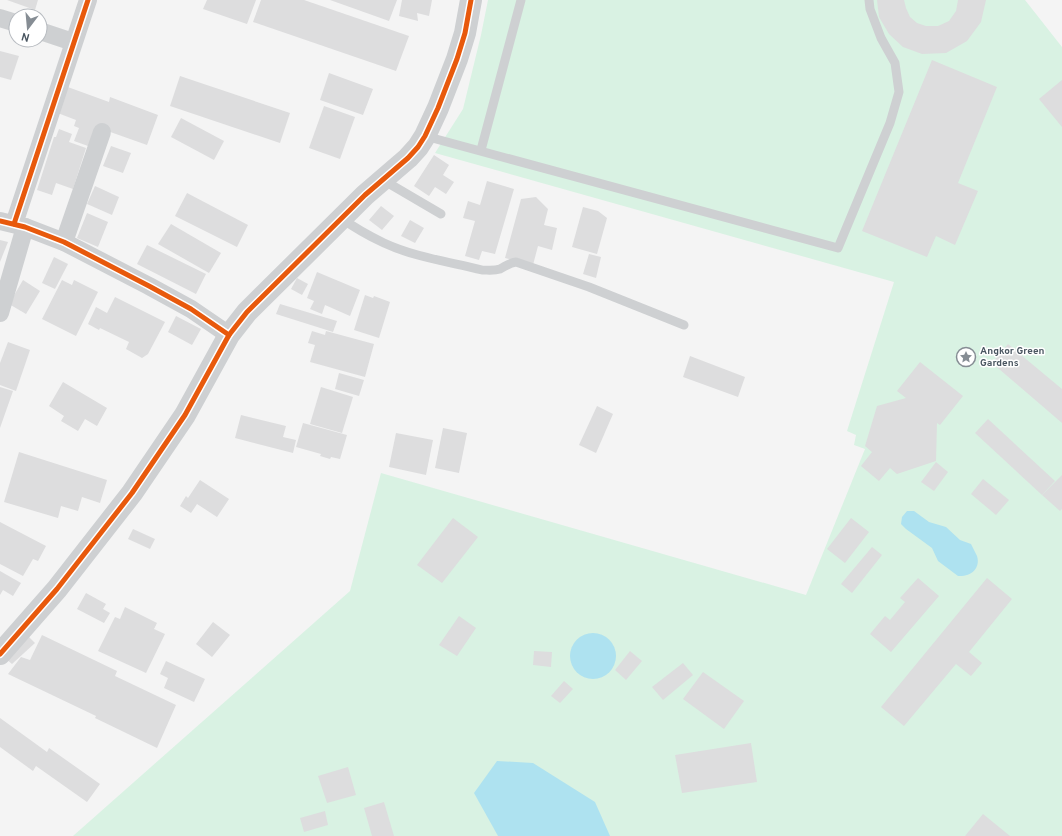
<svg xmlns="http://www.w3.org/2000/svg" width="1062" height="836" viewBox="0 0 1062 836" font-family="Overpass,sans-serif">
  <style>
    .green { fill: #d9f2e3 }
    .water { fill: #aee2f0 }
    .building { fill: #ddddde }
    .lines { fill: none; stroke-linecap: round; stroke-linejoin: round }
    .service { stroke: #ced0d2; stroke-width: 9 }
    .minor { stroke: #ced0d2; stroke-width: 18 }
    .tertiary { stroke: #ced0d2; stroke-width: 22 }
    .cycleway-casing { stroke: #fff; stroke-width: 8 }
    .cycleway { stroke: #e8590c; stroke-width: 5 }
    .labels { text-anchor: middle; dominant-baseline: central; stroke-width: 3; stroke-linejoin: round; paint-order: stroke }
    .poi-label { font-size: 10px; font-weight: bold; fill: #4a5661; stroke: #fff; text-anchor: start }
  </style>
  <rect width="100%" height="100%" fill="#f4f4f4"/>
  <!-- green -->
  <polygon class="green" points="488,0 1025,0 1062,47 1062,836 73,836 350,591 381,473 806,595 865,449 854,445 856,435 847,431 894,282 435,153 463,109 481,35"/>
  <!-- water -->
  <g class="water">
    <path d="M907,511H914L929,522L946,527L960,540L971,544C973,548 975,552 977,556C981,569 970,577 958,576L938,561L932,548L906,529L901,524L902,517Z"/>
    <circle cx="593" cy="656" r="23"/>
    <polygon points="497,761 533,763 595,802 610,836 498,836 474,793"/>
  </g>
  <!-- building -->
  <g class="building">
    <polygon points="7,0 38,0 35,10"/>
    <polygon points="207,0 256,0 247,24 203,9"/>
    <polygon points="261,0 304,0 409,36 396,71 253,22"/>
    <polygon points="330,0 397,0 389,21"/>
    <polygon points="402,0 432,0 429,16 417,13 418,21 399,16"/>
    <polygon points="877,0 904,0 906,8 910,17 917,23 926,26 938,26 949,21 956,11 958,0 986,0 981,22 967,41 946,53 922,54 903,47 889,34 879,17"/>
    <polygon points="0,51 19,56 11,80 0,77"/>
    <polygon points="932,60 997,87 958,183 978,191 955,245 936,236 927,257 862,231"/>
    <polygon points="329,73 373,89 363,115 320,100"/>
    <polygon points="180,76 290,113 280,143 170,106"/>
    <polygon points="1062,80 1062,127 1039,99"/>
    <polygon points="65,86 109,102 110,97 158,115 147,145 99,128 88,146 74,141 79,128 74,126 76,120 55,112"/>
    <polygon points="324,106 355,117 340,159 309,148"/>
    <polygon points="181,118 224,141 214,160 171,137"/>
    <polygon points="59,129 72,134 69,142 86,148 73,189 56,183 52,195 37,190 54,137 56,137"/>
    <polygon points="111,146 131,153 123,173 103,166"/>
    <polygon points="434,155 449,165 443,175 454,182 446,194 435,187 429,196 414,186"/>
    <polygon points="487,181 514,189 495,254 482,251 479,260 465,256 475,221 463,218 468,201 480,205"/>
    <polygon points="95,186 119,197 112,215 87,204"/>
    <polygon points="187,193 248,225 237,247 175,216"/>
    <polygon points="536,197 548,209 544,225 557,228 552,250 538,246 533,265 505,258 521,199"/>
    <polygon points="381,206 394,216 382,230 369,220"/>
    <polygon points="583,207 598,211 607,218 597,254 572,247"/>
    <polygon points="87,213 108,222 98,247 77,238"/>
    <polygon points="410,220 424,228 415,243 401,236"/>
    <polygon points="171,224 221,253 209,273 158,244"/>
    <polygon points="0,240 8,242 0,262"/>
    <polygon points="147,245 206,274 196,294 137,264"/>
    <polygon points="589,254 601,257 596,278 583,274"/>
    <polygon points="54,257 68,264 55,289 42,283"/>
    <polygon points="317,272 360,290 350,316 325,305 322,314 310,309 314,301 307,298"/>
    <polygon points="297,278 308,284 302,295 291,289"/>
    <polygon points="23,280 40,291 26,314 9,304"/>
    <polygon points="62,280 72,285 74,280 98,292 76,336 42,319"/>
    <polygon points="365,295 373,298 374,296 390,302 379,338 354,330"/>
    <polygon points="115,297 165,322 148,354 142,358 126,349 129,342 100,328 99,330 88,324 96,307 107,313"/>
    <polygon points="280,304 337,321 333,332 276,314"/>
    <polygon points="176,316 201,329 192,345 168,332"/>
    <polygon points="312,331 325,335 326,331 374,344 365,377 310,362 315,345 308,343"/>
    <polygon points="8,342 30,350 16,391 0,385 0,363"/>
    <polygon points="1008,344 1062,389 1062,423 992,363"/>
    <polygon points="690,356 745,377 738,397 683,377"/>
    <polygon points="920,362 963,396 940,425 937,423 936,461 897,474 890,468 879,481 861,466 872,452 865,446 877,406 906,398 897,391"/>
    <polygon points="339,373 364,380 359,396 335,389"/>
    <polygon points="63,382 107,408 97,426 85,419 78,431 61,421 64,416 49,406"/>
    <polygon points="0,387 13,391 0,428"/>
    <polygon points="321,387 353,397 342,433 310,424"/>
    <polygon points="597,406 613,414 596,453 579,445"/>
    <polygon points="241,415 286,426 283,437 296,440 293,453 235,438"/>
    <polygon points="988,419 1055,481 1042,495 975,433"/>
    <polygon points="303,423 347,435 340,459 331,457 330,459 320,456 321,454 296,447"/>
    <polygon points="443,428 467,433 459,473 435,468"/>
    <polygon points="396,433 433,440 426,475 389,467"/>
    <polygon points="19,452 107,480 100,503 82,497 78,511 61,506 58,518 4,502"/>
    <polygon points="936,462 948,472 934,491 921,482"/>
    <polygon points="1062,475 1062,509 1060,511 1042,495"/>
    <polygon points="983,479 1009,500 996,515 971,494"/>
    <polygon points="200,480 229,499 217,517 197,504 191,513 180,506 186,496 188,498"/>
    <polygon points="453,518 478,537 442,583 417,565"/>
    <polygon points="851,518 869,532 845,563 827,549"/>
    <polygon points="0,522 46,546 38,561 33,559 23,576 0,564"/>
    <polygon points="133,529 155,539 150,549 128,539"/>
    <polygon points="872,547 882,555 852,593 841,584"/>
    <polygon points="0,571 21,583 13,596 3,590 0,595"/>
    <polygon points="918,578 939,596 891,652 870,634 885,616 890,620 905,602 900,598"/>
    <polygon points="987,578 1012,599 969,652 982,663 971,676 956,664 904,726 881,707"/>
    <polygon points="86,593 106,604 103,609 110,613 104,623 77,609"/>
    <polygon points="125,607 157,623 154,629 165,634 146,673 98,651 115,617 120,619"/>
    <polygon points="459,616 476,628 457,656 439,645"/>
    <polygon points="213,622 230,635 212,657 196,644"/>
    <polygon points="42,635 117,671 115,676 176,705 157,748 95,718 96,716 8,674 21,657 30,660"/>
    <polygon points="28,636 35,643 12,664 5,658"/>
    <polygon points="534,651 552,652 551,667 533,665"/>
    <polygon points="630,651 642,661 626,680 615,670"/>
    <polygon points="166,661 205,679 194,702 164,688 168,678 160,674"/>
    <polygon points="683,663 693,675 663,700 652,687"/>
    <polygon points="703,672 744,701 724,729 683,699"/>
    <polygon points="564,681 573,689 560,703 551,696"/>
    <polygon points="0,718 47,752 49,748 100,784 87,802 36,766 33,771 0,747"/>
    <polygon points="751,743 757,782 682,793 675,755"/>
    <polygon points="348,767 356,795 327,803 318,776"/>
    <polygon points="384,802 394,836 372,836 364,808"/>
    <polygon points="325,811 328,825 304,832 300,818"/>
    <polygon points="983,814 1010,836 965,836"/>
  </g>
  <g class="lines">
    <!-- service -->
    <g class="service">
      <polyline points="425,136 838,248 890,123 899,92 895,63 881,38 870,9 869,0"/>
      <polyline points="481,150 521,0"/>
      <polyline points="383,180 441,214"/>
      <path d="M341,218C355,228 369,236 384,243C414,257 450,262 482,270C488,270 494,271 500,269C506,266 509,263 516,262L589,287L684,325"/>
    </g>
    <!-- minor -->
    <g class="minor">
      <polyline points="0,18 16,23"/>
      <polyline points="40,31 73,42"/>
      <polyline points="0,221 25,227 64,242 149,286 191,309 229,335"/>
      <polyline points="14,224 88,0"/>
      <polyline points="64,242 102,132"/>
      <polyline points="0,313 25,227"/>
    </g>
    <!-- tertiary -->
    <polyline class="tertiary" points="0,654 57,589 132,493 185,415 229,335 247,312 365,195 408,158 418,147 425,136 438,108 457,59 465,33 471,0"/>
    <defs>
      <g id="cycleway">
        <polyline points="0,221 25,227 64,242 149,286 191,309 229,335"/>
        <polyline points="14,224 88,0"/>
        <polyline points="0,654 57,589 132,493 185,415 229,335 247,312 365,195 408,158 418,147 425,136 438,108 457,59 465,33 471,0"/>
      </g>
    </defs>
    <!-- cycleway casing -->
    <use href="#cycleway" class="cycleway-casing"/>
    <!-- cycleway -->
    <use href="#cycleway" class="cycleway"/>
  </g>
  <!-- icons -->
  <defs>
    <symbol id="sight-ring" viewBox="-11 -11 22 22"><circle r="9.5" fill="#fff" stroke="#868d94" stroke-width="1.5"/><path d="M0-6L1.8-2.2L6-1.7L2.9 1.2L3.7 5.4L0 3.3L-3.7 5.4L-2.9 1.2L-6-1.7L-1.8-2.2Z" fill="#868d94"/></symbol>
  </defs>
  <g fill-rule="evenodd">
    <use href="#sight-ring" x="955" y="346" width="22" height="22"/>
  </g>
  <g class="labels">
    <!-- poi labels -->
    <g class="poi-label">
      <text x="980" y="351">Angkor Green<tspan x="980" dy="12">Gardens</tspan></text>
    </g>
  </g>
  <!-- north arrow -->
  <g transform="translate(28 28) rotate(196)"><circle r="19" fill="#ffffff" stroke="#b7bbc0"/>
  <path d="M0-3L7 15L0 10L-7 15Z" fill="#868d94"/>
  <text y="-6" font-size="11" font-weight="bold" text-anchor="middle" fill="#4a5661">N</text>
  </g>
</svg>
